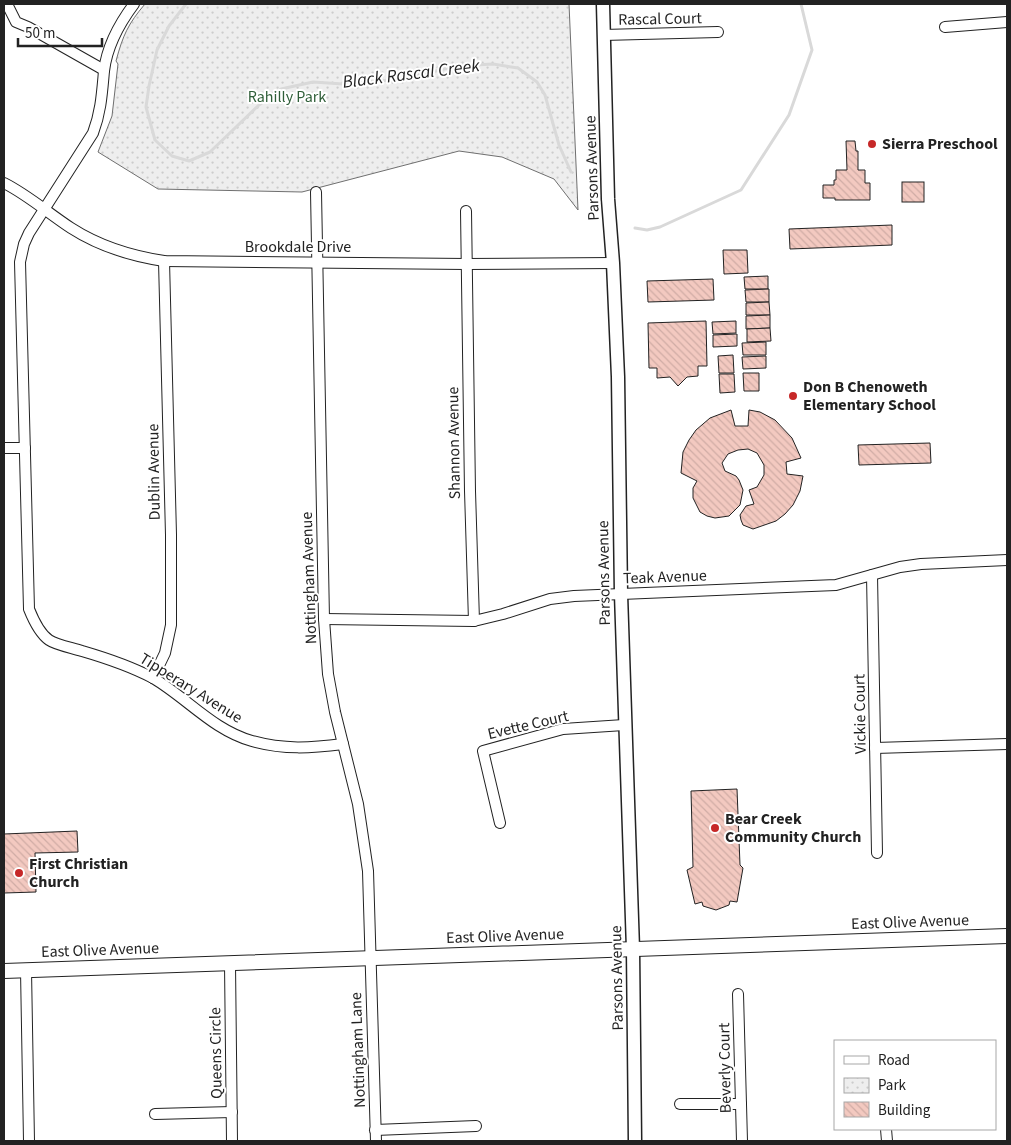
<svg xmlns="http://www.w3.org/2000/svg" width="1011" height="1145" viewBox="0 0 1011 1145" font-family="'Source Sans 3',sans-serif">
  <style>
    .park { fill: url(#park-dots); stroke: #6f6f6f }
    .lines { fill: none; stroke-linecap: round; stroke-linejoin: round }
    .stream { stroke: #d9d9d9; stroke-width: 3 }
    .building { fill: url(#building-back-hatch); stroke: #222 }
    .minor-casing { stroke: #222; stroke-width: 12 }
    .tertiary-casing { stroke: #222; stroke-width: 15 }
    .secondary-casing { stroke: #222; stroke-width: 16 }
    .minor { stroke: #fff; stroke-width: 10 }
    .tertiary { stroke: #fff; stroke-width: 12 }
    .secondary { stroke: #fff; stroke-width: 14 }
    .poi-dot { fill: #c62828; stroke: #fff; stroke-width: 2 }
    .labels { text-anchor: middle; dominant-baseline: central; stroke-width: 4; stroke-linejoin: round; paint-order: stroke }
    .street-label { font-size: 16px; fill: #222; stroke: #fff }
    .park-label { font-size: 16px; fill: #2f5e38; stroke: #fff }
    .poi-label { font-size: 16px; font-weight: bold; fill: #222; stroke: #fff; text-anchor: start }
    .water-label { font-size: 18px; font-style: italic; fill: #222; stroke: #fff }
  </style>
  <defs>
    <pattern id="park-dots" width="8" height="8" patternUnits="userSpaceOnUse" patternTransform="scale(1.25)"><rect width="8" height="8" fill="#eee"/><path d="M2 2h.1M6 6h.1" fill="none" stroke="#ccc" stroke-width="1.8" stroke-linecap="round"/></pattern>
    <pattern id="building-back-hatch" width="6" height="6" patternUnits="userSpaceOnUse" patternTransform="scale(1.25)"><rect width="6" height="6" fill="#f3c9c0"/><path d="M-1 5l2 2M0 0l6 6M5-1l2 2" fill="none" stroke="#d0aca5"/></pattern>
  </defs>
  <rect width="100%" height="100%" fill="#fff"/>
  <!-- park -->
  <path class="park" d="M145,4H569L578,210L554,179L502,157L459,151L302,192L158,189L98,152L112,116L118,64L116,61C123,35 128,24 145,4Z"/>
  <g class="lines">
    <!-- stream -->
    <g class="stream">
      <polyline points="186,4 169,26 157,50 149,86 146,107 155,140 172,156 189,161 210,152 259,105 281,89 313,82 343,84 402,79 457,66 493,64 518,68 537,82 545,95 559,145 571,172"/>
      <polyline points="635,228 647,230 660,227 741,190 789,115 812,50 801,4"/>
    </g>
  </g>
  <!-- building -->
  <g class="building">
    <polygon points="846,141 855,141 856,151 858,151 858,170 865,170 865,183 870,183 870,200 835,200 835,198 823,198 823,185 834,185 834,180 836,180 836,170 847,170"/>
    <rect x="902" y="182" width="22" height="20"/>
    <polygon points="892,225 892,245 790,249 789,229"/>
    <polygon points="723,250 747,250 748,273 724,274"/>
    <polygon points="768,276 768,289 745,289 744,277"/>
    <polygon points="713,279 714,300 648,302 647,281"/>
    <polygon points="769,289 769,302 746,302 745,290"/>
    <polygon points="769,302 770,315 746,315 746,303"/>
    <polygon points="770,315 770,328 746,329 746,316"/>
    <polygon points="706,321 707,366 698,366 698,376 687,377 678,386 670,377 657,378 657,368 649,368 648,323"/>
    <polygon points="736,321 736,333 713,334 712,322"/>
    <polygon points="770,328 771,341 747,342 747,329"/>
    <polygon points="737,334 737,346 713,347 713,335"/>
    <polygon points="766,342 766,355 743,355 742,343"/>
    <polygon points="733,355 734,373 719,373 718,356"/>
    <polygon points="766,356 766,368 743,369 742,357"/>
    <polygon points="743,373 759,373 759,391 744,391"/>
    <polygon points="719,374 734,374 735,392 720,393"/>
    <polygon points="731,410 735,426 748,426 749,410 760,412 775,420 792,438 801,458 786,462 787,474 803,476 800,491 793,505 785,514 776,521 753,529 743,525 741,520 740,515 746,506 754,504 749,490 757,487 764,475 764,465 757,453 748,449 738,450 728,454 722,463 725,471 736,476 739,480 743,490 740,505 729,516 715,518 707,516 700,512 693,498 693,488 697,481 681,473 683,452 689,440 696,430 710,418"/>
    <polygon points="930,443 931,463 859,465 858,445"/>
    <polygon points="737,789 740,865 743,868 737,902 730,901 729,905 716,910 703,906 702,902 695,904 687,870 693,867 691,791"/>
    <polygon points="77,831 78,852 35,853 36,892 4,893 4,834"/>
  </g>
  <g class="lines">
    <defs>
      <g id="minor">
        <polyline points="7,4 16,22 28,27 104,70"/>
        <path d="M134,4C119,24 107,46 104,71C102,93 101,112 93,133L29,233L24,244L20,262L29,609C33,619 39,633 49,640C56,645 73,648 82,651C106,658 130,666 153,678C187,698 213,730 252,741C284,750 311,748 343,744"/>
        <polyline points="945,27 1007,22"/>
        <polyline points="603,35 718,32"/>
        <path d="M4,183C28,195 48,213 71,228C99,246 131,256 164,261L467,264L613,263"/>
        <polyline points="316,192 324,619 328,674 335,712 358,804 368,871 376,1141"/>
        <polyline points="466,211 470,491 474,621"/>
        <polyline points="4,448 25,448"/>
        <polyline points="872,575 877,853"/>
        <polyline points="324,619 474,621 503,614 550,599 574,596 836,585 900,567 921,564 1007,560"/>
        <polyline points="153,678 165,653 171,625 171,535 164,261"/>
        <polyline points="875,748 1007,744"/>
        <polyline points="500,823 483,751 563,729 624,725"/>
        <polyline points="230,964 232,1141"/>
        <polyline points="26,970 29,1141"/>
        <polyline points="738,994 742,1141"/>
        <polyline points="680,1104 741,1104"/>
        <polyline points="155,1114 232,1112"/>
        <polyline points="886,1129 887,1141"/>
        <polyline points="375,1130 476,1126"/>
      </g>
      <polyline id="tertiary" points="603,4 608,199 613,263 618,377 621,594 633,949 635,1141"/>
      <polyline id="secondary" points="4,971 1007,936"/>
    </defs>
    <!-- minor casing -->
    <use href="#minor" class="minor-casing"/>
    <!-- tertiary casing -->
    <use href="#tertiary" class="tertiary-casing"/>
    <!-- secondary casing -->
    <use href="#secondary" class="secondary-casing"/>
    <!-- minor -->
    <use href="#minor" class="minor"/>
    <!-- tertiary -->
    <use href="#tertiary" class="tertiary"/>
    <!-- secondary -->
    <use href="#secondary" class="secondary"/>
  </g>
  <!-- markers -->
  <g class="poi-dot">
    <circle cx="872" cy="144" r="5"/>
    <circle cx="793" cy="396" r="5"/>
    <circle cx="715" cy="828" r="5"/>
    <circle cx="19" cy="873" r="5"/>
  </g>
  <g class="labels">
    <!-- street labels -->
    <g class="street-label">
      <text transform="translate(660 19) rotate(-1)">Rascal Court</text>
      <text transform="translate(592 168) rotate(-92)">Parsons Avenue</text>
      <text x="298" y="247">Brookdale Drive</text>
      <text transform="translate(454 443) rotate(-91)">Shannon Avenue</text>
      <text transform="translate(154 472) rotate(-91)">Dublin Avenue</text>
      <text transform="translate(604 573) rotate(-91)">Parsons Avenue</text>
      <text transform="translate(665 577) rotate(-2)">Teak Avenue</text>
      <text transform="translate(309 578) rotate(-92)">Nottingham Avenue</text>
      <text transform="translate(191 688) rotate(32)">Tipperary Avenue</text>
      <text transform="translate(860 714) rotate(-91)">Vickie Court</text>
      <text transform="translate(528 725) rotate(-13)">Evette Court</text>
      <text transform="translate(910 922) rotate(-2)">East Olive Avenue</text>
      <text transform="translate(505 936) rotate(-2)">East Olive Avenue</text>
      <text transform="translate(100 950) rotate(-2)">East Olive Avenue</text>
      <text transform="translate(617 978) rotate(-91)">Parsons Avenue</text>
      <text transform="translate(358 1050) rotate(-92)">Nottingham Lane</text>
      <text transform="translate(216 1053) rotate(-91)">Queens Circle</text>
      <text transform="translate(725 1068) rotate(-91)">Beverly Court</text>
    </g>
    <!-- park labels -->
    <g class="park-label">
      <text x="287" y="97">Rahilly Park</text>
    </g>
    <!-- poi labels -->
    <g class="poi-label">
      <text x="882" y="144">Sierra Preschool</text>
      <text x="803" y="387">Don B Chenoweth<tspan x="803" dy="18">Elementary School</tspan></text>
      <text x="725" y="819">Bear Creek<tspan x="725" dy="18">Community Church</tspan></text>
      <text x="29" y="864">First Christian<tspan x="29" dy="18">Church</tspan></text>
    </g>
    <!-- water labels -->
    <g class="water-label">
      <text transform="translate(411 74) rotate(-7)">Black Rascal Creek</text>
    </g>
  </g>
  <!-- border -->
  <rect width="1011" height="1145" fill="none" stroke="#222222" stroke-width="10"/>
  <!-- legend -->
  <rect x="834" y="1040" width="162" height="90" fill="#ffffff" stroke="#a7a7a7"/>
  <rect x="844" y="1056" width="25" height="8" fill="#ffffff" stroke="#a7a7a7"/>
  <text x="878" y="1065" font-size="15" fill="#222222">Road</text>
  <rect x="844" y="1078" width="25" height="15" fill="url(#park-dots)" stroke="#a7a7a7"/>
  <text x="878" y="1090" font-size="15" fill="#222222">Park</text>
  <rect x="844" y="1102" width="25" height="15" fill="url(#building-back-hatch)" stroke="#a7a7a7"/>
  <text x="878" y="1115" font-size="15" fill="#222222">Building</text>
  <!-- scale -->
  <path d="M18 38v8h84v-8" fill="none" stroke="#222222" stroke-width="2.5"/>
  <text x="25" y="38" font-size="15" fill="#222222" stroke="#ffffff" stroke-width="4" paint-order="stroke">50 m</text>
</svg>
